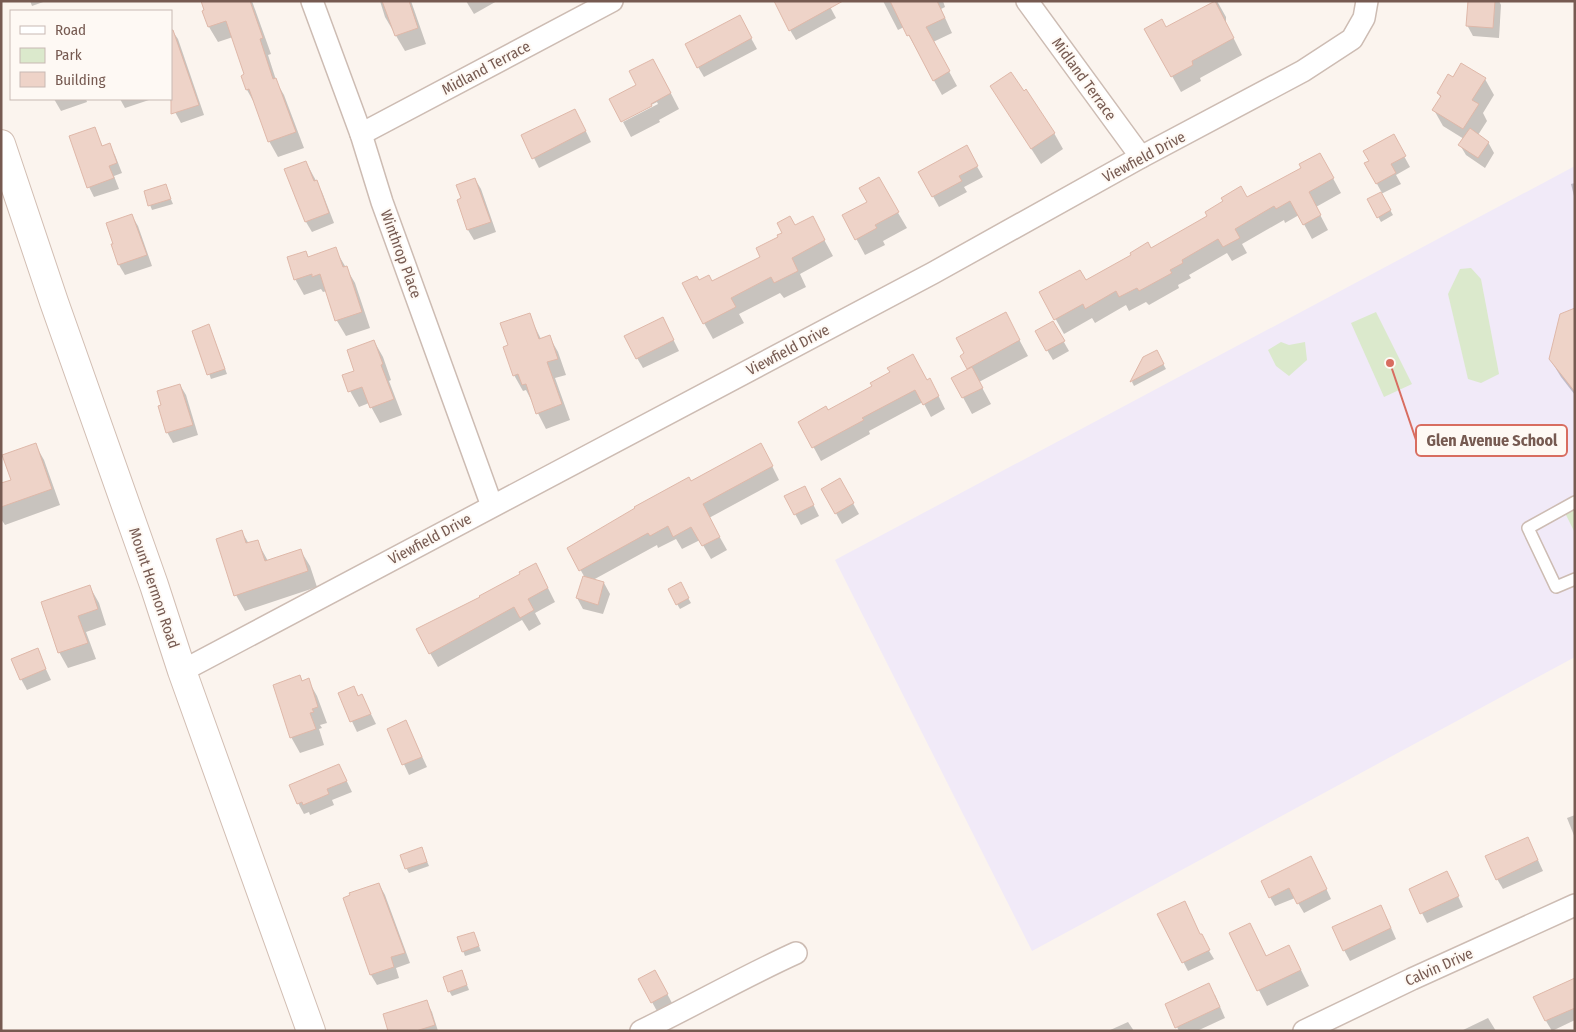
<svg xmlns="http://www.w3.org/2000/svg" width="1576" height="1032" viewBox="0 0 1576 1032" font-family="'Fira Sans Condensed',sans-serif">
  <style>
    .education { fill: #f1eaf8 }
    .green { fill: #dbe9cc }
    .shadow { fill: #0003 }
    .building { fill: #eed3c8; stroke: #dfb8a9 }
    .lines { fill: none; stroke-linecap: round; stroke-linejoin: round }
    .lane-casing { stroke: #cdbcb3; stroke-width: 14 }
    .street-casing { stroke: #cdbcb3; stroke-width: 24 }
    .secondary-casing { stroke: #d2beb3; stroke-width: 30 }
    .lane { stroke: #fff; stroke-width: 11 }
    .street { stroke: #fff; stroke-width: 21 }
    .secondary { stroke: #fff; stroke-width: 28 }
    .labels { text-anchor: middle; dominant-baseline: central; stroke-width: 4; stroke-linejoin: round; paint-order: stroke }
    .street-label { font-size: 15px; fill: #765a51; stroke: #fef9f4 }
    .leader { fill: none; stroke: #d86d60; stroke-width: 2 }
    .callout-dot { fill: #d86d60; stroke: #fef9f4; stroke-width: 2 }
    .callout { fill: #fef9f4; stroke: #d86d60; stroke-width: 2 }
    .callout-label { font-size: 16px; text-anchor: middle; font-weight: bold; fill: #765a51 }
  </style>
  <rect width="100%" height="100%" fill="#fbf4ee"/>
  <!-- education -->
  <polygon class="education" points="1575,166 1575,657 1032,951 835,560"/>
  <!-- green -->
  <g class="green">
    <polygon points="1471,268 1481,279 1499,374 1481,383 1468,379 1448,294 1460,269"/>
    <polygon points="1376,312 1412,384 1384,397 1351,323"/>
    <polygon points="1281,342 1289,345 1305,342 1307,360 1289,376 1276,366 1268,350"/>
    <polygon points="1575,508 1575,533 1565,513"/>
  </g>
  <!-- shadow -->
  <g class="shadow">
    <polygon points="30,1 46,1 32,6"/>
    <polygon points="202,1 252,1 271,54 268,55 277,83 284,95 304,148 278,157 269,141 256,106 247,90 246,75 233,37 218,42 209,27"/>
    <polygon points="380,1 411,1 426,44 405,51 385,17"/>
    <polygon points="466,1 497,1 474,14"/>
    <polygon points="827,1 836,18 796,40 790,30"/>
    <polygon points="883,1 943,1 945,7 941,9 952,33 933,42 957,86 942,95 904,27 898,30"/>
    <polygon points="1217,1 1226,17 1226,23 1242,55 1200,78 1201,81 1181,92 1172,76 1166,28"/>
    <polygon points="1469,1 1499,1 1501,5 1499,38 1473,36 1467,25"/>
    <polygon points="745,27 757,49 704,77 698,67"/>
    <polygon points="171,29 178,39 204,115 181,123 175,112 170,99"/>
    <polygon points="662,76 679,109 659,120 660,122 631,137 623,122 658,104 657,102 622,120"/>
    <polygon points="1453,79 1485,79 1494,95 1483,113 1487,121 1478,135 1488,142 1494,153 1485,168 1466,155 1460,145 1464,139 1443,126 1434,110 1441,98 1438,93"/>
    <polygon points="991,86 1054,133 1063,149 1041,164"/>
    <polygon points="54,99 86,99 87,102 61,111"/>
    <polygon points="120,99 152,99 125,108"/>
    <polygon points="581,121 591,142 539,168 523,136"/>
    <polygon points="94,129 103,147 109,145 115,155 122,173 114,176 119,189 94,197 89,187"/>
    <polygon points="1393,136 1410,167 1396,175 1401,184 1381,194 1393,215 1381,222 1369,200 1382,193 1366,164 1371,161"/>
    <polygon points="966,147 983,177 964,187 967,192 939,207 920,173"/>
    <polygon points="306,162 322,192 334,223 312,232 306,222"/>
    <polygon points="1328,169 1341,193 1316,207 1328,230 1312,239 1299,215 1285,223 1284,220 1242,244 1247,253 1232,261 1227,253 1189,275 1191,278 1178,285 1179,288 1149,305 1146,302 1129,311 1126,305 1095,323 1092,318 1064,334 1041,293 1086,282 1247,199"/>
    <polygon points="475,179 481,189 496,232 474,240 468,230 458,200 462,199"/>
    <polygon points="878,179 907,228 883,241 885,245 865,255 844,216 869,203"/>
    <polygon points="1575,183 1575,200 1571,184"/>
    <polygon points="165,186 173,204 152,210 145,192"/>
    <polygon points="132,216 138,226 152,266 125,275 119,265 112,245"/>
    <polygon points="795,227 821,234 833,256 800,274 806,287 784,298 780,293 739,314 744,323 713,339 704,323 699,282 712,283 762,258 779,237"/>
    <polygon points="335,249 355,283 370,328 346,336 337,321 327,291 323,292 321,289 304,295 295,279 306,252 309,258"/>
    <polygon points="1575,309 1575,395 1561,377 1550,359"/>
    <polygon points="529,315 541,339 549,336 558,352 566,375 555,378 570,420 546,429 526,390 523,391 514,375 509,345"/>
    <polygon points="1053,323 1069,351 1053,360 1047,350"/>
    <polygon points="668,329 679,351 643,368 637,358"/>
    <polygon points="211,330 227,374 211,379 194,331"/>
    <polygon points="1014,330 1028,356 979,382 991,404 972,414 953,379 969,370 961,356"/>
    <polygon points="374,341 383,357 391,380 389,381 402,415 380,423 369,403 359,407 350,391 356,371"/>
    <polygon points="1156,351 1166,369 1134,386 1132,382 1144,358"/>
    <polygon points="926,382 937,393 945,409 931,417 923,402 869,431 870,434 821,461 800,422 828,411"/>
    <polygon points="180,385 186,395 198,435 173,443 167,432"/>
    <polygon points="35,444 44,460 60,505 5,525 1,519 1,485 12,481"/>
    <polygon points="768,458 779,480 709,518 727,550 711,559 700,540 682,549 676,539 658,548 657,545 593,580 604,583 610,594 603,614 583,609 577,598 584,576 568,548 690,483"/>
    <polygon points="840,480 859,514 842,524 823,490"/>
    <polygon points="786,497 810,498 819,516 801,525"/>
    <polygon points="242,532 249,544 257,541 268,561 301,551 310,566 317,587 245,611 236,595"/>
    <polygon points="543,578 555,602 535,613 541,624 529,631 522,620 438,667 430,653"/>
    <polygon points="680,584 691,603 680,609 669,590"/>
    <polygon points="90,587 99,603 106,625 86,632 96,659 68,668 59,652"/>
    <polygon points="37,650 51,680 27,690 21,679"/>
    <polygon points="300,676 303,682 308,680 317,696 327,723 320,725 322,728 319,729 324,745 300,753 291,737"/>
    <polygon points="354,688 359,697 362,696 376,724 357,732 339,694"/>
    <polygon points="406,722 427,767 409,775 388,730"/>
    <polygon points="339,765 352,792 332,800 334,805 310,815 309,812 304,814 298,803"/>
    <polygon points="1575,815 1575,838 1567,818"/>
    <polygon points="1533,849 1543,871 1503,889 1497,879"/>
    <polygon points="424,854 429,866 409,873 406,868"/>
    <polygon points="1316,867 1331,899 1304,913 1295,898 1275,906 1270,897"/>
    <polygon points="1452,883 1463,907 1427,923 1422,913"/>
    <polygon points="379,884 385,895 410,963 396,968 399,978 377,985 371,975 344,898"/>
    <polygon points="1159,915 1200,936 1214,959 1188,971"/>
    <polygon points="1386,916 1396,939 1350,961 1344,950"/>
    <polygon points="1250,925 1267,957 1297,962 1309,986 1267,1006 1230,934"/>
    <polygon points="474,934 481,951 465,956 463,951"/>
    <polygon points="462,972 469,990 452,996 449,991"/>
    <polygon points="640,980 661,982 673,1005 658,1013"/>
    <polygon points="1575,980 1575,1020 1552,1031 1546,1021"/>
    <polygon points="1215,995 1225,1018 1197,1031 1179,1031 1177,1027"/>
    <polygon points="426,1001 432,1012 438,1031 389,1031"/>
    <polygon points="1488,1018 1496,1031 1461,1031"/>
    <polygon points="1128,1022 1134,1031 1108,1031"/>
  </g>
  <!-- building -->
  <g class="building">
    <polygon points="201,1 250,1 263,38 260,39 273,79 276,78 296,132 268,142 249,89 246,90 241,76 244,74 226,21 208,27 202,11 204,10"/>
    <polygon points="382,1 409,1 418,28 395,36"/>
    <polygon points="774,1 843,1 789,31"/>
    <polygon points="890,1 937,1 945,18 926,27 950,71 933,81 909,35 907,36"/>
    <polygon points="1215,1 1234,38 1192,61 1193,65 1171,77 1144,29 1162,19 1166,27"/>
    <polygon points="1468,1 1495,1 1493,28 1466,26"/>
    <polygon points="740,15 752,38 697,68 685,44"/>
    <polygon points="171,30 173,30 199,105 171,114"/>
    <polygon points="653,59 671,93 651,104 652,106 621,122 609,99 636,85 629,71"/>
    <polygon points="1461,63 1486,78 1472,100 1479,104 1463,129 1432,110 1441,96 1437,93 1448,74 1453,77"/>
    <polygon points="1011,72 1024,91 1026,89 1055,133 1031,149 990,86"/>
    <polygon points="575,109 586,131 532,159 521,135"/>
    <polygon points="95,127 102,146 110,143 117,163 109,166 114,178 87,188 69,136"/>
    <polygon points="1470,128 1489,142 1478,158 1458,145"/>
    <polygon points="1394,134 1406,156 1391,164 1396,173 1376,184 1364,163 1369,161 1363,151"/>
    <polygon points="967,145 978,166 959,176 962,181 932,197 918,172"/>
    <polygon points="1320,153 1334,178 1309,192 1321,215 1303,225 1290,201 1276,209 1274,206 1235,229 1240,238 1223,247 1218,239 1182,260 1183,263 1170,270 1172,273 1139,291 1137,288 1119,297 1116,291 1085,309 1083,304 1054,320 1039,292 1080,270 1086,280 1131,255 1130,253 1148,242 1151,248 1207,216 1205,212 1223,201 1221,198 1241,186 1247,197 1301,168 1299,164"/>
    <polygon points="306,161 314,181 317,180 329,213 305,222 284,169"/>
    <polygon points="879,177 899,212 875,225 877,228 855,240 842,215 867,202 859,188"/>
    <polygon points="475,178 491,222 467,230 457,200 461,198 456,185"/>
    <polygon points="166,184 171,199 148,206 144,191"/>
    <polygon points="1381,192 1391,210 1377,218 1367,199"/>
    <polygon points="132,214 147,255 118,265 111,244 113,244 106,223"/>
    <polygon points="790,216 795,225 813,216 825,240 792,258 798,271 774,283 771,277 731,298 736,307 703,324 682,283 697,276 699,280 709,275 712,281 760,257 756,248 778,237 777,235 782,233 777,223"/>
    <polygon points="336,247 343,267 347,266 362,312 335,321 320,274 312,277 312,274 294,280 287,257 306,251 308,257"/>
    <polygon points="1575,308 1575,392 1549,359 1560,314"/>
    <polygon points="1006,312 1020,340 967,369 960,356 964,353 956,338"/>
    <polygon points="530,313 539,339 550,335 558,359 547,362 562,404 536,414 526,384 522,385 518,374 513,376 503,347 508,345 500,323"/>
    <polygon points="663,317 674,340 636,359 624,336"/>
    <polygon points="1053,321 1065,341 1046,351 1035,331"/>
    <polygon points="209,324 225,369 207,375 192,331"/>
    <polygon points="374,340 383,364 381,365 394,399 370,408 362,387 348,392 342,375 354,371 347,350"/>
    <polygon points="1157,350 1164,364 1130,382 1143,357"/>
    <polygon points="913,354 927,380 930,378 939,396 923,405 915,390 862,418 864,420 812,448 798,422 826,406 828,410 872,386 870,383 890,372 887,368"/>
    <polygon points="972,367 983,388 962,398 951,378"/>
    <polygon points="180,384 193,425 166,433 158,406 161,405 157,391"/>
    <polygon points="36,443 52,489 1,507 1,483 11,480 2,455"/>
    <polygon points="761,443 773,466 703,504 720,537 702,546 691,527 673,537 668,526 650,536 648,533 579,571 567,548 635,508 634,507 689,477 691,481"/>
    <polygon points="840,478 854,503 835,514 821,489"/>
    <polygon points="805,486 814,505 794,515 784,496"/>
    <polygon points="242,530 246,543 258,540 265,561 301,549 308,571 234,596 216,539"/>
    <polygon points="536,563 548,588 528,599 534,610 520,618 514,607 429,654 416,629 480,597 479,596 520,574 519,572"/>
    <polygon points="583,576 604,582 598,605 576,598"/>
    <polygon points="681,582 689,598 676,605 668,589"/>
    <polygon points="90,585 98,609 78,616 88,643 58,653 41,602"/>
    <polygon points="38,648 46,669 20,680 11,659"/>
    <polygon points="300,675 302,681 309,678 318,707 312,709 314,712 310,713 316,729 290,738 273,685"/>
    <polygon points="354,686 358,696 362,694 371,714 350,722 338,693"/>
    <polygon points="406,720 422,757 402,765 387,729"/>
    <polygon points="339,764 347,781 327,789 329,794 303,805 302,802 297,804 289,785"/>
    <polygon points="1528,837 1538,860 1496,880 1485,856"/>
    <polygon points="422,847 427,862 405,869 400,855"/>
    <polygon points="1311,856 1327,889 1297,904 1289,888 1269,898 1261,881"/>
    <polygon points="1447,871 1459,896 1420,914 1409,889"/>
    <polygon points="379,883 405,953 391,957 394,967 370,975 343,898 350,895 349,893"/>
    <polygon points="1185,901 1200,934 1202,934 1210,950 1182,963 1157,914"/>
    <polygon points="1381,905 1391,928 1343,951 1332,927"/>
    <polygon points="1250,923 1266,956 1289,945 1301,970 1257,991 1229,933"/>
    <polygon points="474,932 479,946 462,952 457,937"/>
    <polygon points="462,970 467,985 448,992 443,977"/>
    <polygon points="655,970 668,994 651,1003 638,979"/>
    <polygon points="1575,978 1575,1008 1545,1021 1533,997"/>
    <polygon points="1209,983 1220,1007 1175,1028 1165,1004"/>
    <polygon points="427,1000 435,1025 416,1031 388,1031 383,1014"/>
  </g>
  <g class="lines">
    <defs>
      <polyline id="lane" points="1575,502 1528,528 1556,587 1575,579"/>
      <g id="street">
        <polyline points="312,1 361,134 382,202 492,506"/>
        <polyline points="1027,1 1141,157"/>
        <polyline points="361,134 612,1"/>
        <polyline points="182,671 933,273 1141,157 1303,71 1352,39 1364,18 1367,1"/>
        <path d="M641,1031C693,1006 743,977 796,953"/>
        <polyline points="1304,1031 1412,979 1575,905"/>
      </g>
      <polyline id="secondary" points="1,144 54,302 154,585 182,671 311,1031"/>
    </defs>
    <!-- lane casing -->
    <use href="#lane" class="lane-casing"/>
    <!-- street casing -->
    <use href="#street" class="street-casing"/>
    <!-- secondary casing -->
    <use href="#secondary" class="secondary-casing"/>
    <!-- lane -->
    <use href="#lane" class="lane"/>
    <!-- street -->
    <use href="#street" class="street"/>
    <!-- secondary -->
    <use href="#secondary" class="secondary"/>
  </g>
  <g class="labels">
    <!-- street labels -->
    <g class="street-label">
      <text transform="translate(486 68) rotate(-28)">Midland Terrace</text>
      <text transform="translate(1084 79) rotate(54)">Midland Terrace</text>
      <text transform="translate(1144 157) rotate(-28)">Viewfield Drive</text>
      <text transform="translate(401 254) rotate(70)">Winthrop Place</text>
      <text transform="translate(788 350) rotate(-28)">Viewfield Drive</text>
      <text transform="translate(430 539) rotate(-28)">Viewfield Drive</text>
      <text transform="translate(154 588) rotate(71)">Mount Hermon Road</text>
      <text transform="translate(1439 967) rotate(-24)">Calvin Drive</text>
    </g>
  </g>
  <!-- callouts -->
  <path class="leader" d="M1390 363L1416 440"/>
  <circle class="callout-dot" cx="1390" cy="363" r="5"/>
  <rect class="callout" x="1416" y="425" width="151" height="31" rx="5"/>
  <g class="callout-label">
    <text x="1492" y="446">Glen Avenue School</text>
  </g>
  <!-- border -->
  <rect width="1576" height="1032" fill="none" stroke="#765a51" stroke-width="5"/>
  <!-- legend -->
  <rect x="10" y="10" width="162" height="90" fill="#fef9f4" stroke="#c8b9b3"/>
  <rect x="20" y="26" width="25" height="8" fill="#ffffff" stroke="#c8b9b3"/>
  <text x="55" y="35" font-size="15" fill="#765a51">Road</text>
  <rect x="20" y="48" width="25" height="15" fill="#dbe9cc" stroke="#c8b9b3"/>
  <text x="55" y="60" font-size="15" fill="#765a51">Park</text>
  <rect x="20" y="72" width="25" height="15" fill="#eed3c8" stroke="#c8b9b3"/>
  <text x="55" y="85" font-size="15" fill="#765a51">Building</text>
</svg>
